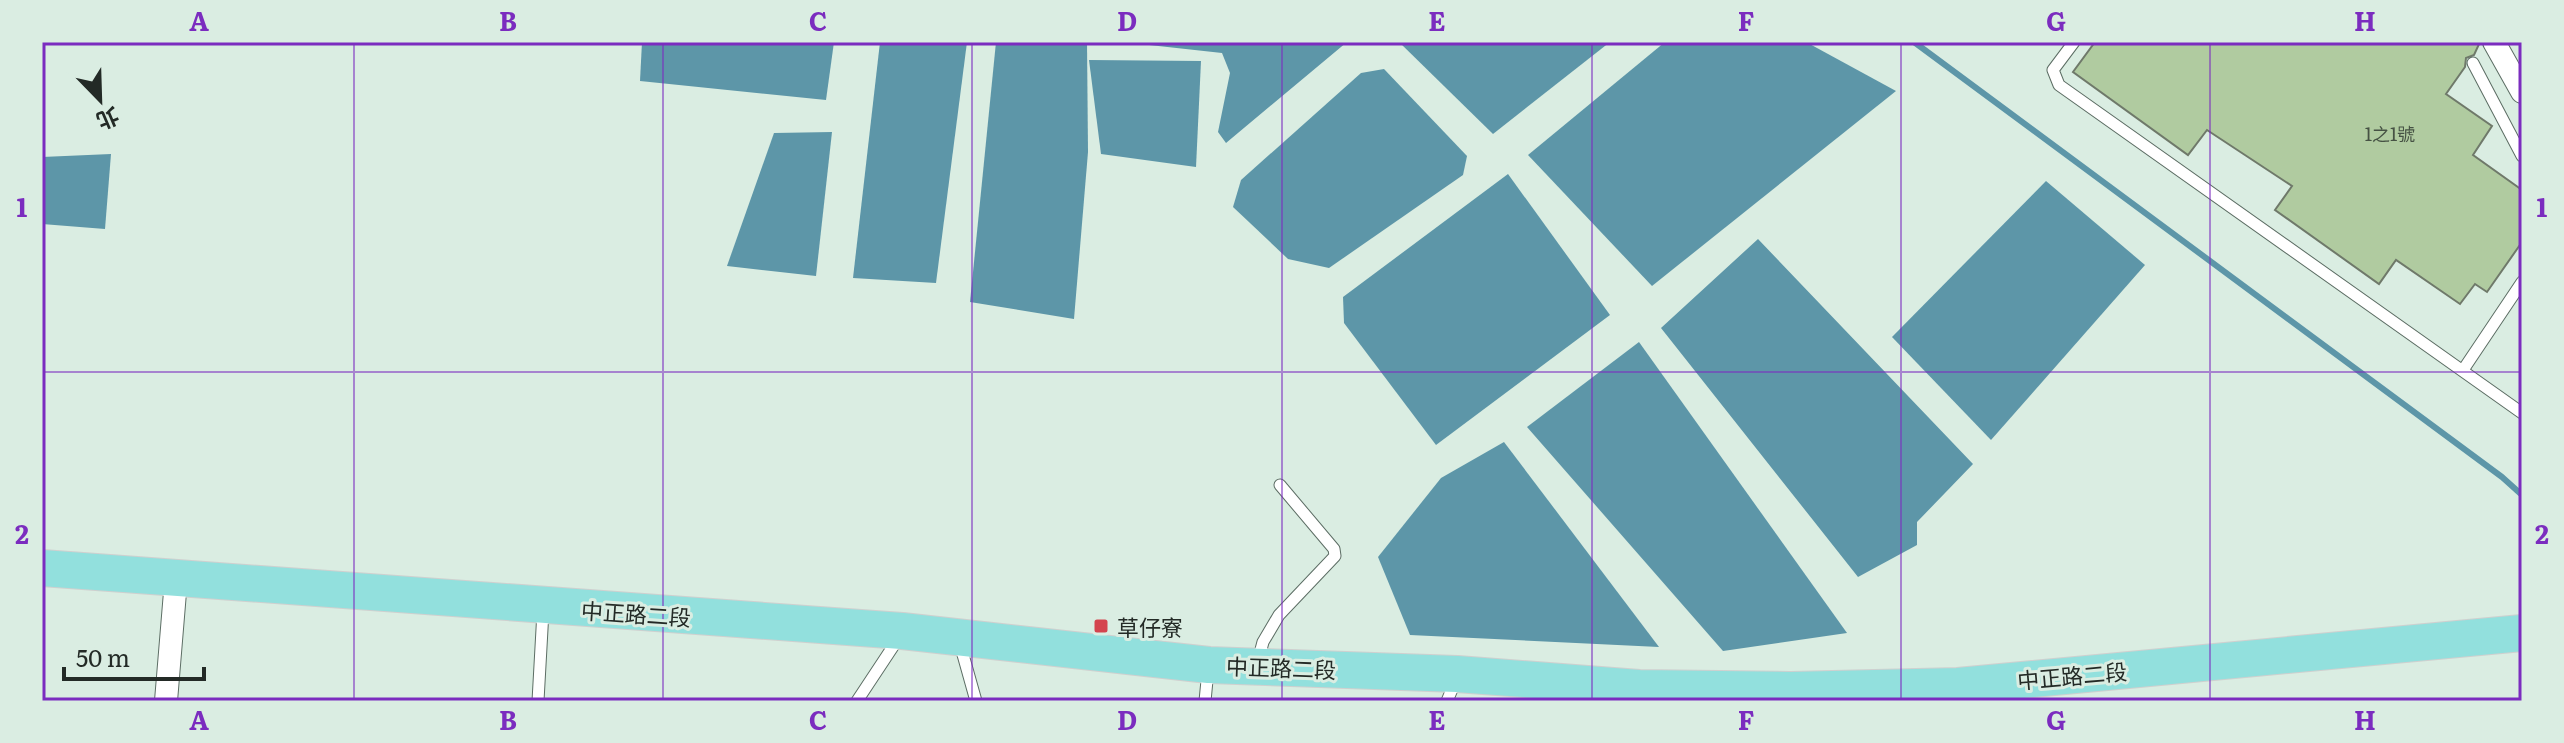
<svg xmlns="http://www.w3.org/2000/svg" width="2564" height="743" viewBox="0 0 2564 743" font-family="Literata,'Noto Sans TC',serif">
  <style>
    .water { fill: #5d96a8 }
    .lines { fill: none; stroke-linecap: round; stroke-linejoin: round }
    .stream { stroke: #5d96a8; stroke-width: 6 }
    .building { fill: #b0cba0; stroke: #6f796a; stroke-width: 2 }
    .lane-casing { stroke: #5c6d64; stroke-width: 13 }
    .street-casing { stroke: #5c6d64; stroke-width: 24 }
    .primary-casing { stroke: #cfd0cf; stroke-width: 38 }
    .lane { stroke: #fff; stroke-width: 11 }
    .street { stroke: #fff; stroke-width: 22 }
    .primary { stroke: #92e0dd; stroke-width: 36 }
    .grid { fill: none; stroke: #7b2cbf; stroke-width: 2; stroke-opacity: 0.55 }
    .poi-dot { fill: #d4444e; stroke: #daede2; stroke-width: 3 }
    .labels { text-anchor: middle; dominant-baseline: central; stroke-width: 6; stroke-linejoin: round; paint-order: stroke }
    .number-label { font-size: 18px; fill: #465244 }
    .street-label { font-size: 22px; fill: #232a26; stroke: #daede2 }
    .poi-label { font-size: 22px; fill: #232a26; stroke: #daede2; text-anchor: start }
    .neatline { fill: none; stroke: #7b2cbf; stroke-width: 3 }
    .grid-label { font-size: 26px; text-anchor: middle; font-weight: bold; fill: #7b2cbf }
  </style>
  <rect width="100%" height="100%" fill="#daede2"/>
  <!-- water -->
  <g class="water">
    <polygon points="642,42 834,42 826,100 640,81"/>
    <polygon points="880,42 967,42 936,283 853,278"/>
    <polygon points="996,42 1087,42 1088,152 1074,319 970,302"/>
    <polygon points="1122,42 1347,42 1226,143 1218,132 1230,73 1222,53"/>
    <polygon points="1399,42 1610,42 1493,134"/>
    <polygon points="1665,42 1806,42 1896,91 1652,286 1528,155"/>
    <polygon points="1089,60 1201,61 1196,167 1101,154"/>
    <polygon points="1384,69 1467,156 1463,175 1329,268 1288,259 1233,207 1241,180 1361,73"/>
    <polygon points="832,132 816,276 727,266 774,133"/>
    <polygon points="111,154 105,229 42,224 42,157"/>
    <polygon points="1508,174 1610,315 1436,445 1344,323 1343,297"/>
    <polygon points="2046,181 2145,265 1991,440 1892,337"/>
    <polygon points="1758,239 1973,464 1917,522 1917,545 1858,577 1661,328"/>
    <polygon points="1639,342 1847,633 1723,651 1527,427"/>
    <polygon points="1504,442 1659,647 1410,635 1378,557 1441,478"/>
  </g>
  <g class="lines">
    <!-- stream -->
    <polyline class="stream" points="1914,42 2502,477 2522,495"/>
  </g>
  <!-- building -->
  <polygon class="building" points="2095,42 2480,42 2474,55 2466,58 2465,67 2446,94 2492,126 2473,155 2522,190 2522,242 2487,292 2475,284 2460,304 2396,260 2379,284 2275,210 2292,186 2207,130 2188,155 2073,72"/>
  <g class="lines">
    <defs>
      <g id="lane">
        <polyline points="2074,42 2053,70 2059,85 2522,413"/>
        <polyline points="2473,63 2522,156"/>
        <polyline points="2463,370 2522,282"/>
        <polyline points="960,644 976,701"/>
        <polyline points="1258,661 1263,642 1279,615 1335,556 1334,549 1280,485"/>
        <polyline points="538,701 543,611"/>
        <polyline points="857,701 898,639"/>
        <polyline points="1205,701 1208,670"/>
        <polyline points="1447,701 1456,680"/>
      </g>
      <g id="street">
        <polyline points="2494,42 2522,92"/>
        <polyline points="166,701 176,580"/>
      </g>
      <polyline id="primary" points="42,568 902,631 1209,665 1457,674 1639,688 1791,690 1958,686 2522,633"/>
    </defs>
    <!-- lane casing -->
    <use href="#lane" class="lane-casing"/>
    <!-- street casing -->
    <use href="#street" class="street-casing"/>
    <!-- primary casing -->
    <use href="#primary" class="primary-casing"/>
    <!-- lane -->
    <use href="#lane" class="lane"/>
    <!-- street -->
    <use href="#street" class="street"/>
    <!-- primary -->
    <use href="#primary" class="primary"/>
  </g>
  <!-- grid -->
  <path class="grid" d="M354,42V701M663,42V701M972,42V701M1282,42V701M1592,42V701M1901,42V701M2210,42V701M42,372H2522"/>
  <!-- markers -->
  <rect class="poi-dot" x="1093" y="618" width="16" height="16" rx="4"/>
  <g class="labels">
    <!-- number labels -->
    <g class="number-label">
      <text x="2390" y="133">1之1號</text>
    </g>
    <!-- street labels -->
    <g class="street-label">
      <text transform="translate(636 613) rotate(4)">中正路二段</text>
      <text transform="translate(1281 667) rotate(2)">中正路二段</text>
      <text transform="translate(2072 675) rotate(-5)">中正路二段</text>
    </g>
    <!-- poi labels -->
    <g class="poi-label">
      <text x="1117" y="626">草仔寮</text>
    </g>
  </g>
  <!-- border -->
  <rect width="2564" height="743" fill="none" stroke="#daede2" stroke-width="88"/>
  <!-- north arrow -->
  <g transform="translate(100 100) rotate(157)" stroke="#daede2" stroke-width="6" paint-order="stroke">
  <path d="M0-6L14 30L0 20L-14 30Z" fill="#232a26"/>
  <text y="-12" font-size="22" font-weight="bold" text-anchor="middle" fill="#232a26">北</text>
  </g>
  <!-- scale -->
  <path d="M64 667v12h140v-12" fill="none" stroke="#232a26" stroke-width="4"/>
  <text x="76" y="667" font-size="24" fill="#232a26" stroke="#daede2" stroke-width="6" paint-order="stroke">50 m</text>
  <rect x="44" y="44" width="2476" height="655" class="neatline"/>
  <g class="grid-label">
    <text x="199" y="31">A</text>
    <text x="508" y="31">B</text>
    <text x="818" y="31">C</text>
    <text x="1127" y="31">D</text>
    <text x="1437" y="31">E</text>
    <text x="1746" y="31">F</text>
    <text x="2056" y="31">G</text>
    <text x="2365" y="31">H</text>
    <text x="22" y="217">1</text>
    <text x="2542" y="217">1</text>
    <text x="22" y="544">2</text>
    <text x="2542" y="544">2</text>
    <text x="199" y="730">A</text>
    <text x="508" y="730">B</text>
    <text x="818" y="730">C</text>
    <text x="1127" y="730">D</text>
    <text x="1437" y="730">E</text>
    <text x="1746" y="730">F</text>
    <text x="2056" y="730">G</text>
    <text x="2365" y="730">H</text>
  </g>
</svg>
